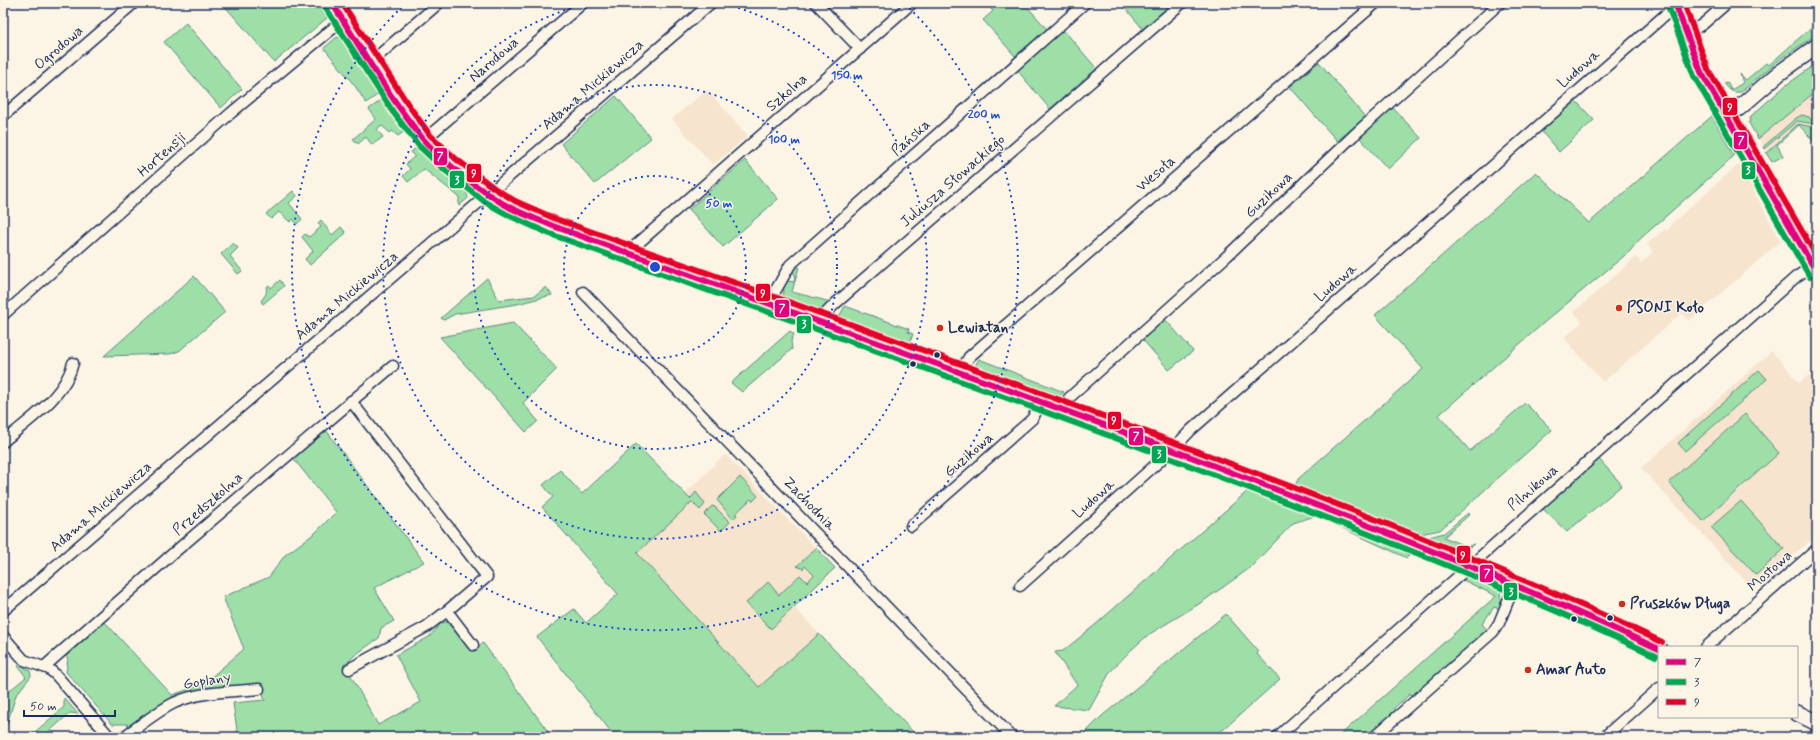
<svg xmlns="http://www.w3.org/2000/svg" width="1820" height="740" viewBox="0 0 1820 740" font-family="Mynerve,sans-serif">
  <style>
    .built { fill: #f6e4ce }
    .green { fill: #9edfa8; stroke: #5c8783 }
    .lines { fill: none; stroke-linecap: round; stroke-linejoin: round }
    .street-casing { stroke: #1b2f5e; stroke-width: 13 }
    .secondary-casing { stroke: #1b2f5e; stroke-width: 18 }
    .street { stroke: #fcf5e5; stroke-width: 10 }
    .secondary { stroke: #fcf5e5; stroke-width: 15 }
    .bus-1-casing { stroke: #fcf5e5; stroke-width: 9 }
    .bus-2-casing { stroke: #fcf5e5; stroke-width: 9 }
    .bus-3-casing { stroke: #fcf5e5; stroke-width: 9 }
    .bus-1 { stroke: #e5007d; stroke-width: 6 }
    .bus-2 { stroke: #00a651; stroke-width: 6 }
    .bus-3 { stroke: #e4002b; stroke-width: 6 }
    .ring { fill: none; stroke: #1d4ed8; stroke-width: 2; stroke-dasharray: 2 4 }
    .poi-dot { fill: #c8321e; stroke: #fcf5e5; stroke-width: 1.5 }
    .bus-dot { fill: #1b2f5e; stroke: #fcf5e5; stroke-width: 1.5 }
    .labels { text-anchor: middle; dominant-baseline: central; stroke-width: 3; stroke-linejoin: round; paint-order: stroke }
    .street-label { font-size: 15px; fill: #1b2f5e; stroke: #fcf5e5 }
    .poi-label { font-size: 15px; font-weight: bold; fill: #1b2f5e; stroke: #fcf5e5; text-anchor: start }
    .centre { fill: #1d4ed8; stroke: #fcf5e5; stroke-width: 2 }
    .ring-label { font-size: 12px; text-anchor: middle; font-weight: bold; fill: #1d4ed8; stroke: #fcf5e5; stroke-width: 3; stroke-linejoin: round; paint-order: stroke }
    .line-badge { stroke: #fcf5e5; stroke-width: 1.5 }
    .badge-label { font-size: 11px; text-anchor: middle; font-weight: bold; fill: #fff }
  </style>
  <rect width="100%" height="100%" fill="#fcf5e5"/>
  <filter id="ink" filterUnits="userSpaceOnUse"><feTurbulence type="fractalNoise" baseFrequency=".025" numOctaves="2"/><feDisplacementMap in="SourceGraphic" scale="8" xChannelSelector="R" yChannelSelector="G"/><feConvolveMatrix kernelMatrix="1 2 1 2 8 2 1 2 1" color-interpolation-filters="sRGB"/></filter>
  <g filter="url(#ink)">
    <!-- built -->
    <g class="built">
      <polygon points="1817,83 1817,145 1800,125 1767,153 1757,136"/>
      <polygon points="707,90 748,136 713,165 672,119"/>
      <polygon points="1739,164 1781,241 1689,321 1682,313 1603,382 1564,338 1582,322 1574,312 1636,257 1641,263 1653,252 1647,244 1665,229 1667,231 1670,228 1673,222"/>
      <polygon points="1772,351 1799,383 1810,374 1817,382 1817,535 1753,589 1641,468"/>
      <polygon points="725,454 835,568 794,607 819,634 760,688 637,553 692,502 685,494"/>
    </g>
    <!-- green -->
    <g class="green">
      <polygon points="222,3 318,3 327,18 274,62"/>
      <polygon points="985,3 1024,3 1047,29 1015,56 983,20 993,11"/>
      <polygon points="1121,3 1174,3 1143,29"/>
      <path d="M1817,22V34L1779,60L1741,92C1732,93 1729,90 1724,83L1727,82L1731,90L1743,83L1740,74L1746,80L1766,63L1769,65Z"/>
      <polygon points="186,23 242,89 221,108 164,42"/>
      <polygon points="1062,28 1097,69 1050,109 1016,69"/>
      <polygon points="337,37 344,39 380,93 366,103 355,86 324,48"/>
      <polygon points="1319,62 1365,117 1337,141 1290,87"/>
      <polygon points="1817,63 1817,90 1758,139 1749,123 1751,116 1785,86"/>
      <polygon points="616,96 651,138 595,184 561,144"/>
      <polygon points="383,99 405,131 398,136 392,131 390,133 381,125 377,130 383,137 372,145 366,137 358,144 353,139 376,119 369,109"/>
      <polygon points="1576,101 1594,120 1559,152 1541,131"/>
      <polygon points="1392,107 1421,138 1388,169 1359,137"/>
      <polygon points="1802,115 1809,117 1814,124 1797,121 1764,149 1763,147 1796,118"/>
      <polygon points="1712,116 1734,156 1640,239 1630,251 1547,320 1439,415 1470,451 1525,403 1552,430 1440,530 1420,534 1295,486 1298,479 1423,369 1375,315 1536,172 1589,223"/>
      <polygon points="1798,124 1812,127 1817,132 1817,145 1799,125 1777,145 1783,156 1772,162 1766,153"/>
      <polygon points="417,147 466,190 468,198 459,206 459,197 424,169 408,182 403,176 410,169 406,164 415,156 411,152"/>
      <polygon points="745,160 778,199 723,247 689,209"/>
      <polygon points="293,191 297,196 289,203 302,219 297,224 293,219 290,222 279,212 271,219 266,214"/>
      <polygon points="321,220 332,235 341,227 346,233 310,265 305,259 313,251 302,237 305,234 309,237 321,227 318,223"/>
      <polygon points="233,243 238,248 230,256 242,271 238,274 221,254"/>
      <polygon points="796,266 799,267 792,292 831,302 821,311 812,309 783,298 784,290 781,288 787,281 794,282 795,275 792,270"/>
      <polygon points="194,276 225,312 179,351 170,354 104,356"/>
      <polygon points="487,278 499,300 534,296 546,287 552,295 517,304 455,314 444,320 441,318"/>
      <polygon points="280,280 284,286 263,304 261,301 266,294 267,287 269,285 271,288"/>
      <polygon points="845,306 909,329 908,332 913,334 909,345 842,320 840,315"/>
      <polygon points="1165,319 1193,351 1169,370 1142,339"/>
      <polygon points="513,323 557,369 523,403 538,421 526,432 440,337"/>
      <polygon points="790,331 794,334 791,341 792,349 742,392 731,383"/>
      <polygon points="979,359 1064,392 1059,396 1054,397 977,369 976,364"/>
      <polygon points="1759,370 1767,379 1685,451 1678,443"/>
      <polygon points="1745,414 1779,453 1703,521 1669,482"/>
      <polygon points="326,430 424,562 374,588 394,621 381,628 379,638 355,655 345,665 378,725 421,702 396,655 429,637 442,622 447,622 472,650 483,643 552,737 238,737 233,703 265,700 259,685 196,690 166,704 129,727 127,724 112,724 66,672 68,659 66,656 104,621 172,695 210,682 209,679 244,649 223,597 269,577 285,555 315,533 336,512 293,458"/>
      <polygon points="636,444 690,499 696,492 705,504 700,510 692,502 637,553 759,687 819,634 918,737 615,737 537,637 574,609 586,623 618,594 542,507 553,497 543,485 560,470 582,494"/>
      <polygon points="1598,458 1622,485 1567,532 1543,509"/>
      <polygon points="740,477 758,496 753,501 751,499 735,514 737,515 733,519 717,500"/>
      <polygon points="1250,489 1314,513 1315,516 1293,523 1250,568 1202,602 1148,635 1131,650 1110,672 1089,710 1054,706 1077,685 1055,652 1063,651 1095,625"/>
      <polygon points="1741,501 1784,549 1756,575 1711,527"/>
      <polygon points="712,506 715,507 730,522 721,531 704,514"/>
      <polygon points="1468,513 1470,514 1444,537 1467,547 1474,544 1465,550 1459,549 1429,537 1444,533"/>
      <polygon points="1335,521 1407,549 1405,553 1409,555 1407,558 1331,523"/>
      <polygon points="816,548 835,568 771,629 746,603 768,582 779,595 800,575 807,582 814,575 805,566 803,569 797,566"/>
      <polygon points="1468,574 1501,589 1500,598 1504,600 1500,609 1494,607 1482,624 1488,631 1414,697 1410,694 1394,708 1397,712 1369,737 1338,737 1496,596 1463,580 1463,578"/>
      <polygon points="1226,614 1258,651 1257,654 1280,679 1215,737 1081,737 1102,716"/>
      <polygon points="20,664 30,671 31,676 16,695 3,737 3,696 26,677 18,666"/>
      <polygon points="64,698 78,714 70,713 43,737 29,737 64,707"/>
    </g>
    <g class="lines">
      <defs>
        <g id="street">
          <polyline points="816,3 860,49"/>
          <polyline points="1686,34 1703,24 1727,3"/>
          <polyline points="371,62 439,3"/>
          <polyline points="3,116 134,3"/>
          <polyline points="424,140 583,3"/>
          <polyline points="627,253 912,3"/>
          <polyline points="583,292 1012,737"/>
          <polyline points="768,304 790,265 1085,3"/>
          <polyline points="3,315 231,113 343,20"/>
          <polyline points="823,324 827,312 836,303 1182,3"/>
          <polyline points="960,373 969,357 1376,3"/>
          <polyline points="351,401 487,577 447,611"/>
          <polyline points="1062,410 1069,398 1227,256 1353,136 1500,3"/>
          <path d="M3,442C28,420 65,397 73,363"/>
          <polyline points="911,526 1032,419 1042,402"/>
          <polyline points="1020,586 1172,450 1191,430 1665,15 1677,9"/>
          <polyline points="3,611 711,3"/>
          <polyline points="3,636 24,660 49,669 56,675 110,737"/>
          <polyline points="1706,647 1817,549"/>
          <polyline points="44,667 170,556 393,366"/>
          <polyline points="349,669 426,627 447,611 473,645"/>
          <path d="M123,737C140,726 156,712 174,703C200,691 231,692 259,689"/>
          <path d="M1277,737C1450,583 1623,430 1796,277L1812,266"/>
          <polyline points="1374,737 1493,632 1499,623 1515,584"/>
          <polyline points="1604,737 1659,688"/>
          <polyline points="1814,737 1817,731"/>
        </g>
        <g id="secondary">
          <path d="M332,3L400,108L424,140L451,165L489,195L511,208L553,226C779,308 1006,387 1230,472C1375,527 1519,582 1659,649"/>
          <polyline points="1675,3 1701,72 1817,273"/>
          <polyline points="1726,115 1739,108 1778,74 1817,46"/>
          <polyline points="1797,713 1817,723"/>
        </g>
      </defs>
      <!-- street casing -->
      <use href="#street" class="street-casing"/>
      <!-- secondary casing -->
      <use href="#secondary" class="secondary-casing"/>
      <!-- street -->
      <use href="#street" class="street"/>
      <!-- secondary -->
      <use href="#secondary" class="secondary"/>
      <defs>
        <g id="bus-1">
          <path d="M332,3C361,48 389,97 423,139C443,162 484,194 511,208C525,215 539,220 553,226C766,303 979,378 1191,457C1349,517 1506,578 1659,649"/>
          <polyline points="1675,3 1701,72 1817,273"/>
        </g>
        <g id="bus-2">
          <polyline points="1668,6 1694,76 1810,277"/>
          <path d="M325,7L393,112L419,146L446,171L485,202L508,215L550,234C763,310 976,385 1188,465C1346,524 1503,585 1656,656"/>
        </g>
        <g id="bus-3">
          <path d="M342,3L407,103L430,135L456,159L494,188L515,201L556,219C769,295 982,370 1194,450C1352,509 1509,570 1662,642"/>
          <polyline points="1684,3 1708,69 1817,257"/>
        </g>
      </defs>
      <!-- bus-1 casing -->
      <use href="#bus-1" class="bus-1-casing"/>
      <!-- bus-2 casing -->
      <use href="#bus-2" class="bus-2-casing"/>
      <!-- bus-3 casing -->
      <use href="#bus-3" class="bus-3-casing"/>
      <!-- bus-1 -->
      <use href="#bus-1" class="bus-1"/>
      <!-- bus-2 -->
      <use href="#bus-2" class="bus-2"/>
      <!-- bus-3 -->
      <use href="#bus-3" class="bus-3"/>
    </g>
  </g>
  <!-- distance rings -->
  <g class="ring">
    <circle cx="655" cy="267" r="91"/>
    <circle cx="655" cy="267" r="182"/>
    <path d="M721 3A272 272 0 1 1 589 3"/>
    <path d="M905 4A363 363 0 1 1 405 4"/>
  </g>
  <!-- markers -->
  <g class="poi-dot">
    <circle cx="1619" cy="308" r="4"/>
    <circle cx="940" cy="328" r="4"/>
    <circle cx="1622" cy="604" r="4"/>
    <circle cx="1528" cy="670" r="4"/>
  </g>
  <g class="bus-dot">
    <circle cx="937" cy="355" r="3.5"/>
    <circle cx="913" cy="364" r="3.5"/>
    <circle cx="1610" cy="618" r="3.5"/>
    <circle cx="1574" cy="619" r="3.5"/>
  </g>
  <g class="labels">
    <!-- street labels -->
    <g class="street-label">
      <text transform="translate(59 48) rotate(-41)">Ogrodowa</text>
      <text transform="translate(494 60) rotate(-41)">Narodowa</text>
      <text transform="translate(1579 69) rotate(-41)">Ludowa</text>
      <text transform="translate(593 85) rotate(-41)">Adama Mickiewicza</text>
      <text transform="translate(787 93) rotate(-41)">Szkolna</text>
      <text transform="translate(911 138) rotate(-42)">Pańska</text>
      <text transform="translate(162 155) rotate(-42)">Hortensji</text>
      <text transform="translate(1156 174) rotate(-41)">Wesoła</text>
      <text transform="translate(953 181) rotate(-41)">Juliusza Słowackiego</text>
      <text transform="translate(1269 195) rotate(-44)">Guzikowa</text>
      <text transform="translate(1336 283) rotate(-41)">Ludowa</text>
      <text transform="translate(347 296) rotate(-40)">Adama Mickiewicza</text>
      <text transform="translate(969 455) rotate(-41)">Guzikowa</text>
      <text transform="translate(1533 488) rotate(-41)">Pilnikowa</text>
      <text transform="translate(1094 499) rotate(-42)">Ludowa</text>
      <text transform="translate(208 504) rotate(-41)">Przedszkolna</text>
      <text transform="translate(809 504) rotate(46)">Zachodnia</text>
      <text transform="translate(101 507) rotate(-41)">Adama Mickiewicza</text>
      <text transform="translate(1770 571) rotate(-42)">Mostowa</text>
      <text transform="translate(207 681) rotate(-10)">Goplany</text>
    </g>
    <!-- poi labels -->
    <g class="poi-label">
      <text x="1627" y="308">PSONI Koło</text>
      <text x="948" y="328">Lewiatan</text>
      <text x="1630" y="604">Pruszków Długa</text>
      <text x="1536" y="670">Amar Auto</text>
    </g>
  </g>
  <circle cx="655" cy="267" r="6" class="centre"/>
  <g class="ring-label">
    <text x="847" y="79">150 m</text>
    <text x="984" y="118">200 m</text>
    <text x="784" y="143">100 m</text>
    <text x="719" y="207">50 m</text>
  </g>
  <g class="line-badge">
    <rect x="1722" y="97" width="16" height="19" rx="4" fill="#e4002b"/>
    <rect x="1733" y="131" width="15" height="19" rx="4" fill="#e5007d"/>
    <rect x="433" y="147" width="15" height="19" rx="4" fill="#e5007d"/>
    <rect x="1741" y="161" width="15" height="19" rx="4" fill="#00a651"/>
    <rect x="466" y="163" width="16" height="20" rx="4" fill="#e4002b"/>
    <rect x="449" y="170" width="16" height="19" rx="4" fill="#00a651"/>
    <rect x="755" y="283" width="16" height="19" rx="4" fill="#e4002b"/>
    <rect x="774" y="299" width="16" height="19" rx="4" fill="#e5007d"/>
    <rect x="796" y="315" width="16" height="19" rx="4" fill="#00a651"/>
    <rect x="1107" y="411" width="15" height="19" rx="4" fill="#e4002b"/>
    <rect x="1128" y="427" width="16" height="19" rx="4" fill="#e5007d"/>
    <rect x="1151" y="445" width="16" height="19" rx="4" fill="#00a651"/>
    <rect x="1456" y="545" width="15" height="19" rx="4" fill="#e4002b"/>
    <rect x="1479" y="564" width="15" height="19" rx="4" fill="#e5007d"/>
    <rect x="1503" y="582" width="15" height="19" rx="4" fill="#00a651"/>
  </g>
  <g class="badge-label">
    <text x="1730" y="111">9</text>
    <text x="1741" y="144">7</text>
    <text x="440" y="160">7</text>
    <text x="1748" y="174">3</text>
    <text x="474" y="177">9</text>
    <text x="457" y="184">3</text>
    <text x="763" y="297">9</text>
    <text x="782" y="312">7</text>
    <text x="804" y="328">3</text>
    <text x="1114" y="424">9</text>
    <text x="1136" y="440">7</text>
    <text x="1159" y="458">3</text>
    <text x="1463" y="559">9</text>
    <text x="1487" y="577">7</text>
    <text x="1511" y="596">3</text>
  </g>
  <!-- margin -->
  <rect width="1820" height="740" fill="none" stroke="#fcf5e5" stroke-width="16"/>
  <rect x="8" y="8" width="1804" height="724" fill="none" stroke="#1b2f5e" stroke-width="1.5" filter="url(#ink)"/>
  <!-- legend -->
  <rect x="1658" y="646" width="140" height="72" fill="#fcf5e5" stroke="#a2a6af"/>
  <rect x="1666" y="659" width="20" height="6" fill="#e5007d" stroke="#a2a6af"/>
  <text x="1694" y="666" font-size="12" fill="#1b2f5e">7</text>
  <rect x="1666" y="679" width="20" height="6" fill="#00a651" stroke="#a2a6af"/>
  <text x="1694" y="686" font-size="12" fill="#1b2f5e">3</text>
  <rect x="1666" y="699" width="20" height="6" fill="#e4002b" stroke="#a2a6af"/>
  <text x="1694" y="706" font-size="12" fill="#1b2f5e">9</text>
  <!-- scale -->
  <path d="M24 710v6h91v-6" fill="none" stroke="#1b2f5e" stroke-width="2"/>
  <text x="30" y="710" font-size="12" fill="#1b2f5e" stroke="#fcf5e5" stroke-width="3" paint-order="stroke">50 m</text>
</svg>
